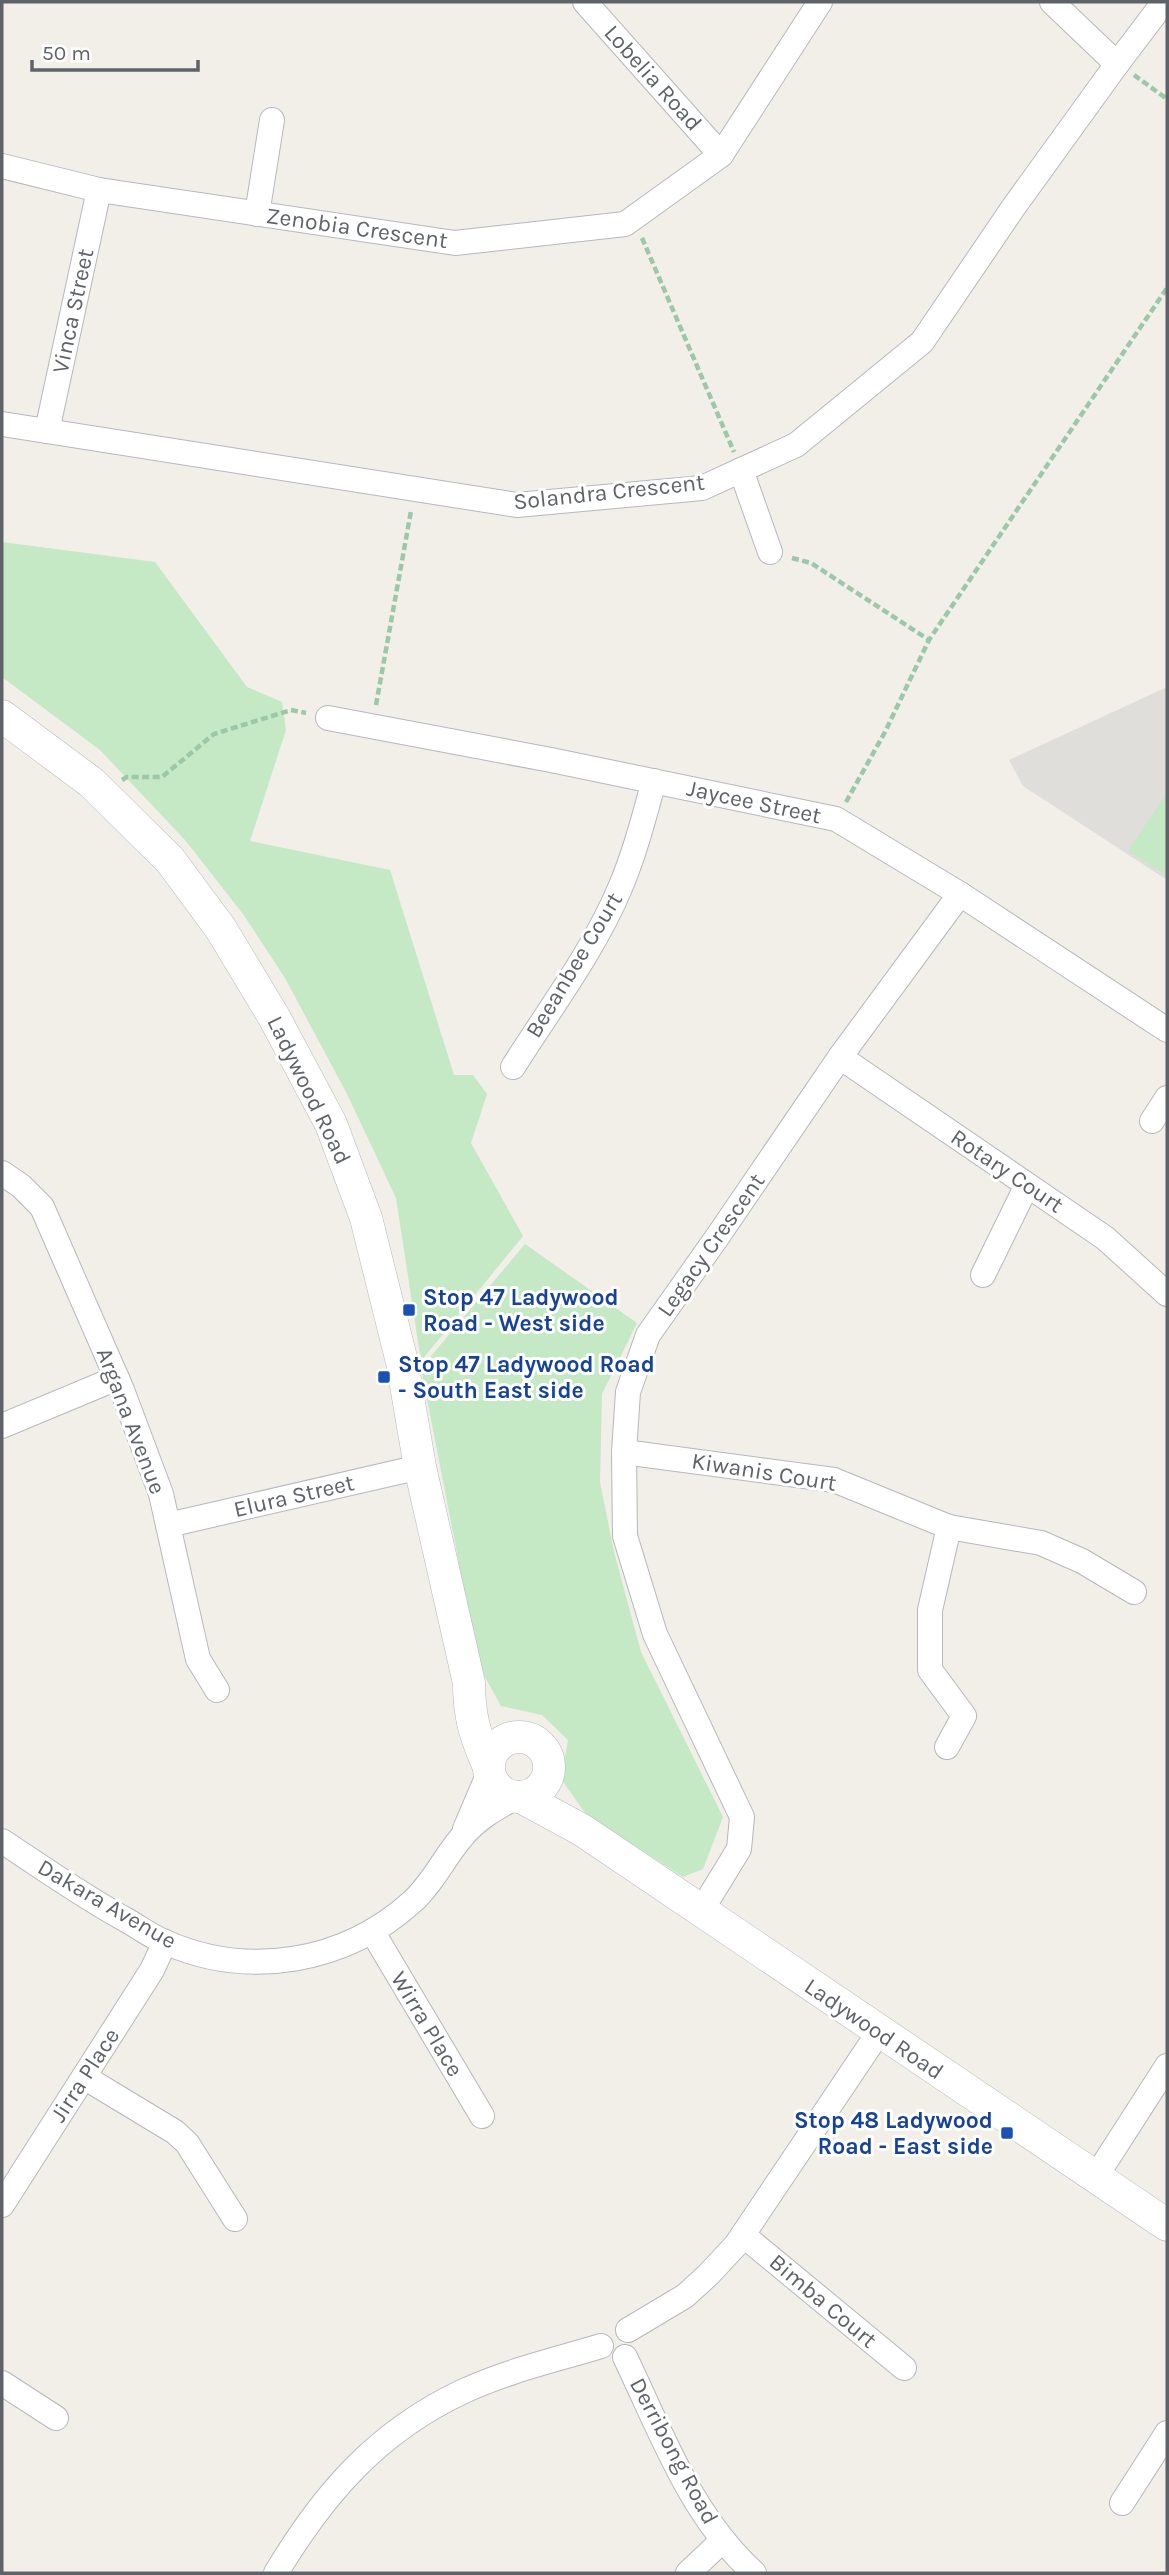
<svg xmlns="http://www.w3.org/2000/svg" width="1169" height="2575" viewBox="0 0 1169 2575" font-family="Karla,sans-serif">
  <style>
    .industrial { fill: #e0deda }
    .green { fill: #c5e8c5 }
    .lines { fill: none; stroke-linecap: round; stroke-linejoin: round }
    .minor-casing { stroke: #b5b8bc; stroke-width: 26 }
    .tertiary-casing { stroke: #b5b8bc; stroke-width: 33 }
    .path { stroke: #9cc7a9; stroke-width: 4.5; stroke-dasharray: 7 3.5; stroke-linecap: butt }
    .minor { stroke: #fff; stroke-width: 24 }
    .tertiary { stroke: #fff; stroke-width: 32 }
    .transit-dot { fill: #1a4fb4; stroke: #fff; stroke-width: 2.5 }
    .labels { text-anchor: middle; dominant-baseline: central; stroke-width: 6; stroke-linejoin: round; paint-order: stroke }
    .street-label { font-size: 23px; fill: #5f6368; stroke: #fff }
    .transit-label { font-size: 23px; font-weight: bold; fill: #164399; stroke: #fff; text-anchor: start }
  </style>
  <rect width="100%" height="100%" fill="#f1efe8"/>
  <!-- industrial -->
  <polygon class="industrial" points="1167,687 1167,880 1023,786 1009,760"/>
  <!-- green -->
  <g class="green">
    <polygon points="2,542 155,562 247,687 282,702 286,730 250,841 390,870 454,1075 473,1075 487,1094 471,1143 523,1236 421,1361 396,1198 347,1094 285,978 243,914 185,840 100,750 2,677"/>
    <polygon points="1167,793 1167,876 1128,851"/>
    <polygon points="525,1244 637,1323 602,1394 600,1482 614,1552 641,1652 723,1817 703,1869 683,1877 586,1814 561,1779 568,1740 542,1715 501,1706 479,1666 421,1368"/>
  </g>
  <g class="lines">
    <defs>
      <g id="minor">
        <polyline points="585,2 721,155"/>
        <polyline points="1052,2 1117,64"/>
        <polyline points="2,166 99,190 455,243 625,224 721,155 820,2"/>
        <polyline points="257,214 272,120"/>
        <polyline points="2,424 517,505 702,488 796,445 922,342 1013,208 1117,64 1164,2"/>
        <polyline points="47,431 99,190"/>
        <polyline points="741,470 770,552"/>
        <polyline points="328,718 551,760 836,819 960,894 1167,1030"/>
        <polyline points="840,1057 1105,1238 1167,1294"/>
        <path d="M513,1067C549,1010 594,950 620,888C635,853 644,817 654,781"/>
        <polyline points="1152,1121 1167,1098"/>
        <polyline points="2,1173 21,1186 42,1207 122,1390 161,1494 198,1659 217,1690"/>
        <polyline points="983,1275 1027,1185"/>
        <polyline points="2,1426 117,1378"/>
        <polyline points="624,1452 834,1480 949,1527 1041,1543 1082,1561 1134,1592"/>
        <polyline points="168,1525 420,1467"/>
        <polyline points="947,1747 964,1716 930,1670 930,1610 949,1527"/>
        <polyline points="465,1829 489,1773"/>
        <path d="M2,1841C43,1868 84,1897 128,1921C140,1928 152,1937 165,1942C248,1979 345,1963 413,1901C432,1884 444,1858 461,1838C476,1819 496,1808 516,1797"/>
        <polyline points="701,1911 739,1849 742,1817 655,1634 625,1536 624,1452 628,1392 648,1335 718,1236 840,1057 960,894"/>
        <polyline points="372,1931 482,2116"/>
        <polyline points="84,2077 175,2132 187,2143 235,2219"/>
        <polyline points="1095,2178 1167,2066"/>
        <polyline points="2,2205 152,1970 165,1942"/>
        <polyline points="743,2235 904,2368"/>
        <polyline points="628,2330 685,2296 709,2274 736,2245 879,2032"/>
        <path d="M625,2357C661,2432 691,2516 754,2573"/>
        <polyline points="2,2383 56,2418"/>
        <polyline points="1122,2503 1167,2433"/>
        <path d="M276,2573C324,2493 378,2431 464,2391C507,2371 555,2360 601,2346"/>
        <polyline points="688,2573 723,2540"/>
      </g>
      <g id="tertiary">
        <path d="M2,716L92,783L170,860L221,929L274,1017L331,1124L366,1218L402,1362L420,1467L469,1683C469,1716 475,1735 488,1765"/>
        <circle cx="519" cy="1767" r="30"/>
        <polyline points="521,1797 582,1830 1167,2225"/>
      </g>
    </defs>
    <!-- minor casing -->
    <use href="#minor" class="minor-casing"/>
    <!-- tertiary casing -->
    <use href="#tertiary" class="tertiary-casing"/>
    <!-- path -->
    <g class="path">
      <polyline points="1134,75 1167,99"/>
      <polyline points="642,238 734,452"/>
      <polyline points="792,558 811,563 929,640 1167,288"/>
      <polyline points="376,705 411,511"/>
      <polyline points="122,780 127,777 162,777 214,734 291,710 306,713"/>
      <polyline points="846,802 885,732 929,640"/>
    </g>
    <!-- minor -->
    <use href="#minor" class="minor"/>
    <!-- tertiary -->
    <use href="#tertiary" class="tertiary"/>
  </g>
  <!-- markers -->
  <g class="transit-dot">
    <rect x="402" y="1303" width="14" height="14" rx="3.5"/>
    <rect x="377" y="1370" width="14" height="14" rx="3.5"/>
    <rect x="1000" y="2126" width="14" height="14" rx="3.5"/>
  </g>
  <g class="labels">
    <!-- street labels -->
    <g class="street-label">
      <text transform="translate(653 78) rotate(48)">Lobelia Road</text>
      <text transform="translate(357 228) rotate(8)">Zenobia Crescent</text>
      <text transform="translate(73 311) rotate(-78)">Vinca Street</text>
      <text transform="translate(609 492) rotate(-6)">Solandra Crescent</text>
      <text transform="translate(754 802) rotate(12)">Jaycee Street</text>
      <text transform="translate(574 965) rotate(-59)">Beeanbee Court</text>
      <text transform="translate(309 1090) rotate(64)">Ladywood Road</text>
      <text transform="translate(1007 1171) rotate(34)">Rotary Court</text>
      <text transform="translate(711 1245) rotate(-55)">Legacy Crescent</text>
      <text transform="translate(131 1421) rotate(69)">Argana Avenue</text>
      <text transform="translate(764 1472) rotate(9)">Kiwanis Court</text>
      <text transform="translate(294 1496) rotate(-13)">Elura Street</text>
      <text transform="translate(107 1904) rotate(30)">Dakara Avenue</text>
      <text transform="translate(427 2024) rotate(59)">Wirra Place</text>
      <text transform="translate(874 2029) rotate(34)">Ladywood Road</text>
      <text transform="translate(85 2075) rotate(-57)">Jirra Place</text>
      <text transform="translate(823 2301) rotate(40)">Bimba Court</text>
      <text transform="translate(674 2451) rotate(62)">Derribong Road</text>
    </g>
    <!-- transit labels -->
    <g class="transit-label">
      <text x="423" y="1297">Stop 47 Ladywood<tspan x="423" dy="26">Road - West side</tspan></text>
      <text x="398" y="1364">Stop 47 Ladywood Road<tspan x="398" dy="26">- South East side</tspan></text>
      <text x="993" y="2120" text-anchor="end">Stop 48 Ladywood<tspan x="993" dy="26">Road - East side</tspan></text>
    </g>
  </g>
  <!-- border -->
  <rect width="1169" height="2575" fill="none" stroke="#5f6368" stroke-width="7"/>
  <!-- scale -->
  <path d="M32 60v10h166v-10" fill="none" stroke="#5f6368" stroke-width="3.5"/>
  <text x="42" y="60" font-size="21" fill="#5f6368" stroke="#ffffff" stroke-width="5" paint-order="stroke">50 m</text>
</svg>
